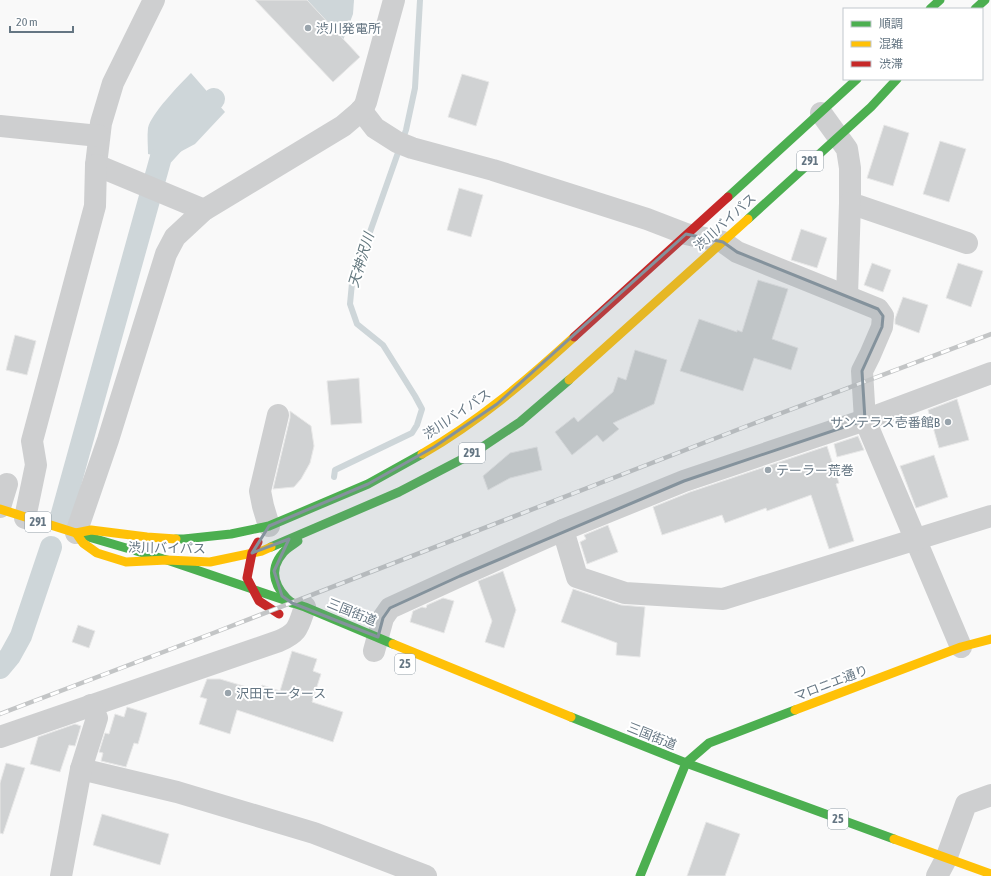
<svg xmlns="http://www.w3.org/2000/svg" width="991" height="876" viewBox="0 0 991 876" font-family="'Asap Condensed','Noto Sans JP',sans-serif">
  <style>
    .water { fill: #ced6d9 }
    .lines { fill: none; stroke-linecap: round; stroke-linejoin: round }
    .stream { stroke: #ced6d9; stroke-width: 6 }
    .canal { stroke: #ced6d9; stroke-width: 22 }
    .building { fill: #d0d2d3; stroke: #e8e8e8 }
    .street { stroke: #cecfd0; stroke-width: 22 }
    .fast { stroke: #4caf50; stroke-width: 9 }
    .slow { stroke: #ffc107; stroke-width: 9 }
    .jam { stroke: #c62828; stroke-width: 9 }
    .rail-casing { stroke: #c3c5c6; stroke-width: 4.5 }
    .rail { stroke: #fff; stroke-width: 3; stroke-dasharray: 9; stroke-linecap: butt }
    .marked { fill: #84929c; fill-opacity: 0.2; stroke: #84929c; stroke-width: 3; stroke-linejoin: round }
    .poi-dot { fill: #99a4ac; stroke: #fff; stroke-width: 1.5 }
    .labels { text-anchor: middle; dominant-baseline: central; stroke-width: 4; stroke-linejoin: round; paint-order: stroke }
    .shield { fill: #fff; stroke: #939fa8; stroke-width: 1 }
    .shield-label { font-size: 12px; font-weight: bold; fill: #657683 }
    .poi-label { font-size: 13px; fill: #657683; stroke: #fff; text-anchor: start }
    .street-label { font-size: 13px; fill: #657683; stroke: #fff }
    .water-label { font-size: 14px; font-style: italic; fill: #60757c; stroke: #fff }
  </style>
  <rect width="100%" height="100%" fill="#f9f9f9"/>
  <!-- water -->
  <g class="water">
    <polygon points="301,0 354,0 353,14 342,43"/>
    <path d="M191,73L225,112L195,144L180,152L161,157L148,154C148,146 147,136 148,128C151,114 180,84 191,73Z"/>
  </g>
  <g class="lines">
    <!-- stream -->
    <polyline class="stream" points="334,477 335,470 412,433 417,425 422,409 415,396 383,345 357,324 350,304 352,283 406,130 415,88 420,0"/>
    <!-- canal -->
    <g class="canal">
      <polyline points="61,517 161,157 214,99"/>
      <polyline points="0,668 10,656 21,636 51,547"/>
    </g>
  </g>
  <!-- building -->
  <g class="building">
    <polygon points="255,0 307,0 360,57 333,82"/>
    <polygon points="462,74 489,82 476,126 448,117"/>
    <polygon points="884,125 909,133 893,186 867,178"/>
    <polygon points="940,141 966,149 949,202 923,194"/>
    <polygon points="459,188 483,195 471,237 447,230"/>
    <polygon points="801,229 827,238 817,268 791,260"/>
    <polygon points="872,263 891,270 883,292 864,285"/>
    <polygon points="958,263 983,271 971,307 946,298"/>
    <polygon points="758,280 788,289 772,339 798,348 791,370 754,358 743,391 680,371 699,319 737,332 737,330 742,332"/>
    <polygon points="903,297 928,305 919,333 895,324 895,319"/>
    <polygon points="15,335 36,341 27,375 6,370"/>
    <polygon points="635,350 667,360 654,404 613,423 619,429 603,442 597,435 572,455 555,432 574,417 578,422 613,392 618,377 626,380"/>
    <polygon points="359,378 362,423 331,425 327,381"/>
    <polygon points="957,399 969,440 939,448 928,410"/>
    <polygon points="290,411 311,426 314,446 310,463 301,479 294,487 273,489 290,418"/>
    <polygon points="858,436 864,450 837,457 834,444"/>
    <polygon points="827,446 839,483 836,484 854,541 829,549 811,495 767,511 766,508 725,523 722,515 662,535 653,507 690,492"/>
    <polygon points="537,447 542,470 510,478 488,490 483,476 510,453"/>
    <polygon points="934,455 948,497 916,508 900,466"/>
    <polygon points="608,525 618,552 587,564 580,542 586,539 584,535"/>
    <polygon points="503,571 516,610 504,648 485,642 492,621 478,581"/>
    <polygon points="573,589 621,605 645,607 640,657 616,655 617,643 561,622"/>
    <polygon points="443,598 454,601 444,633 410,622 413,611 422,607 426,608 427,605"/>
    <polygon points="78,625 95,631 89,648 72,642"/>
    <polygon points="292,651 317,659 313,671 321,674 312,702 343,712 333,742 237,710 230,734 199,724 207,699 200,697 207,679 220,679 260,691 262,685 280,691"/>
    <polygon points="127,707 147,713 138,744 134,743 126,767 101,761 103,753 99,752 105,733 109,734 115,714 124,717"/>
    <polygon points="75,724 81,726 75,746 69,745 60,772 30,764 38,737"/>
    <polygon points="6,763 25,768 3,834 0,833 0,783"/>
    <polygon points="102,814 169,834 160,865 93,845"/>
    <polygon points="706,822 740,834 725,876 687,876"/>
  </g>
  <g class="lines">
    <!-- street -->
    <g class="street">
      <polyline points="154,0 113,83 101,123 96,165 204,210"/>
      <polyline points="361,110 375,128 397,142 412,148 493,170 647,219 686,234 723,242 737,252 878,309 883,316 882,327 870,355 862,371 865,420 961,647"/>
      <polyline points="821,113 847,149 850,168 850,203 967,243"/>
      <polyline points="0,126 99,136"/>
      <polyline points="847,296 850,203"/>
      <polyline points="0,507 7,484"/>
      <polyline points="25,518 36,465 32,441 95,206 96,165"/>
      <polyline points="269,526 263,506 260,491 278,415"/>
      <polyline points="563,530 577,577 625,593 723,599 991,516"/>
      <polyline points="76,533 108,440 166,254 175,237 204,210 343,126 363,109 366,102 394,0"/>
      <polyline points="374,651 383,618 390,608 460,576 563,530 684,481 865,420 991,373"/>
      <path d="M0,737L279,641C299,632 298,627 305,607"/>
      <polyline points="81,769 177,792 314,833 426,876"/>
      <polyline points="61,876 81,769 97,718 91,705"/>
      <polyline points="937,876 946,859 966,804 991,795"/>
    </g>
    <!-- fast -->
    <g class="fast">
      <polyline points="930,9 940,0"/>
      <polyline points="975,9 985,0"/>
      <polyline points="728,197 857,79"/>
      <polyline points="748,219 871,107 897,79"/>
      <polyline points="82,535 167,560 305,607 393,644"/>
      <polyline points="176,539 184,539 231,534 269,526 368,484 422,454"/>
      <polyline points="271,547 399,492 472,454 520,422 569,380"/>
      <path d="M292,603C276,590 267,571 283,553C287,548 293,545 298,541"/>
      <polyline points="571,717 686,763 894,839"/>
      <polyline points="640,876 686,763 709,743 795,710"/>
    </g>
    <!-- slow -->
    <g class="slow">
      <polyline points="569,380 748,219"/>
      <path d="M422,454C478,422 527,380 574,337"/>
      <polyline points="0,509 76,533 91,530 147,537 176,539"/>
      <polyline points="76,533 83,543 97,553 126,562 167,560 210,562 262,551 271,547"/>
      <polyline points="393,644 571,717"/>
      <polyline points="795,710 961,647 991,639"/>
      <polyline points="894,839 991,874"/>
    </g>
    <!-- jam -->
    <g class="jam">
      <polyline points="574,337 728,197"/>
      <polyline points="258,542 252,553 247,578 259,601 279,614"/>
    </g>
    <defs>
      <polyline id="rail" points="0,714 216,632 742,428 991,334"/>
    </defs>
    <!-- rail casing -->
    <use href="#rail" class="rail-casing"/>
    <!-- rail -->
    <use href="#rail" class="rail"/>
  </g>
  <!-- marked area -->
  <path class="marked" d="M686,234L723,242L737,252L878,309L883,316L882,327L862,371L865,420L684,481L460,576L390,608L383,618L378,637L292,603L282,596L274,571L289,539L252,553L269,526L368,484L434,447L497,404Z"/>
  <!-- markers -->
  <g class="poi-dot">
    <circle cx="308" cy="28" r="4"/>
    <circle cx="948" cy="422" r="4"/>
    <circle cx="768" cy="470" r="4"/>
    <circle cx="228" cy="693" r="4"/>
  </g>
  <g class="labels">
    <!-- shield labels -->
    <g class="shield">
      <rect x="797" y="151" width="26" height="20" rx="3"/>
      <rect x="459" y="443" width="26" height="20" rx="3"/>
      <rect x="25" y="512" width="26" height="20" rx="3"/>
      <rect x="395" y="654" width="20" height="20" rx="3"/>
      <rect x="828" y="809" width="20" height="20" rx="3"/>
    </g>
    <g class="shield-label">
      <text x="810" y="161">291</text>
      <text x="472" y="453">291</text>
      <text x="38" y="522">291</text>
      <text x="405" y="664">25</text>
      <text x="838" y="819">25</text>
    </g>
    <!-- poi labels -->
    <g class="poi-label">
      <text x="316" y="28">渋川発電所</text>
      <text x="940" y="422" text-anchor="end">サンテラス壱番館B</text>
      <text x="776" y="470">テーラー荒巻</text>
      <text x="236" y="693">沢田モータース</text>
    </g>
    <!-- street labels -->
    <g class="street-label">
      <text transform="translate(725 222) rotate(-42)">渋川バイパス</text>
      <text transform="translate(457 414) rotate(-34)">渋川バイパス</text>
      <text transform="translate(167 548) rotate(1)">渋川バイパス</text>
      <text transform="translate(352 612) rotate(22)">三国街道</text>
      <text transform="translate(831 683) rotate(-21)">マロニエ通り</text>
      <text transform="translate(652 736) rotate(22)">三国街道</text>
    </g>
    <!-- water labels -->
    <g class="water-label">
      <text transform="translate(361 260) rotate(-73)">天神沢川</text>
    </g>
  </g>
  <!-- legend -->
  <rect x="843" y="8" width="140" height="72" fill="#ffffff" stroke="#c1c8cd"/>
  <rect x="851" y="21" width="20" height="6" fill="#4caf50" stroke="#c1c8cd"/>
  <text x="879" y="28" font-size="12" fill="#657683">順調</text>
  <rect x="851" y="41" width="20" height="6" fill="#ffc107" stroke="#c1c8cd"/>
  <text x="879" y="48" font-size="12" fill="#657683">混雑</text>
  <rect x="851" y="61" width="20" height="6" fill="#c62828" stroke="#c1c8cd"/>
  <text x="879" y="68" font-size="12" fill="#657683">渋滞</text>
  <!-- scale -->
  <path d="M10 26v6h63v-6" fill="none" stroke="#657683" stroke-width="2"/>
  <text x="16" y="26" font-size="12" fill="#657683" stroke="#ffffff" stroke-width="3" paint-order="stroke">20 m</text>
</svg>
